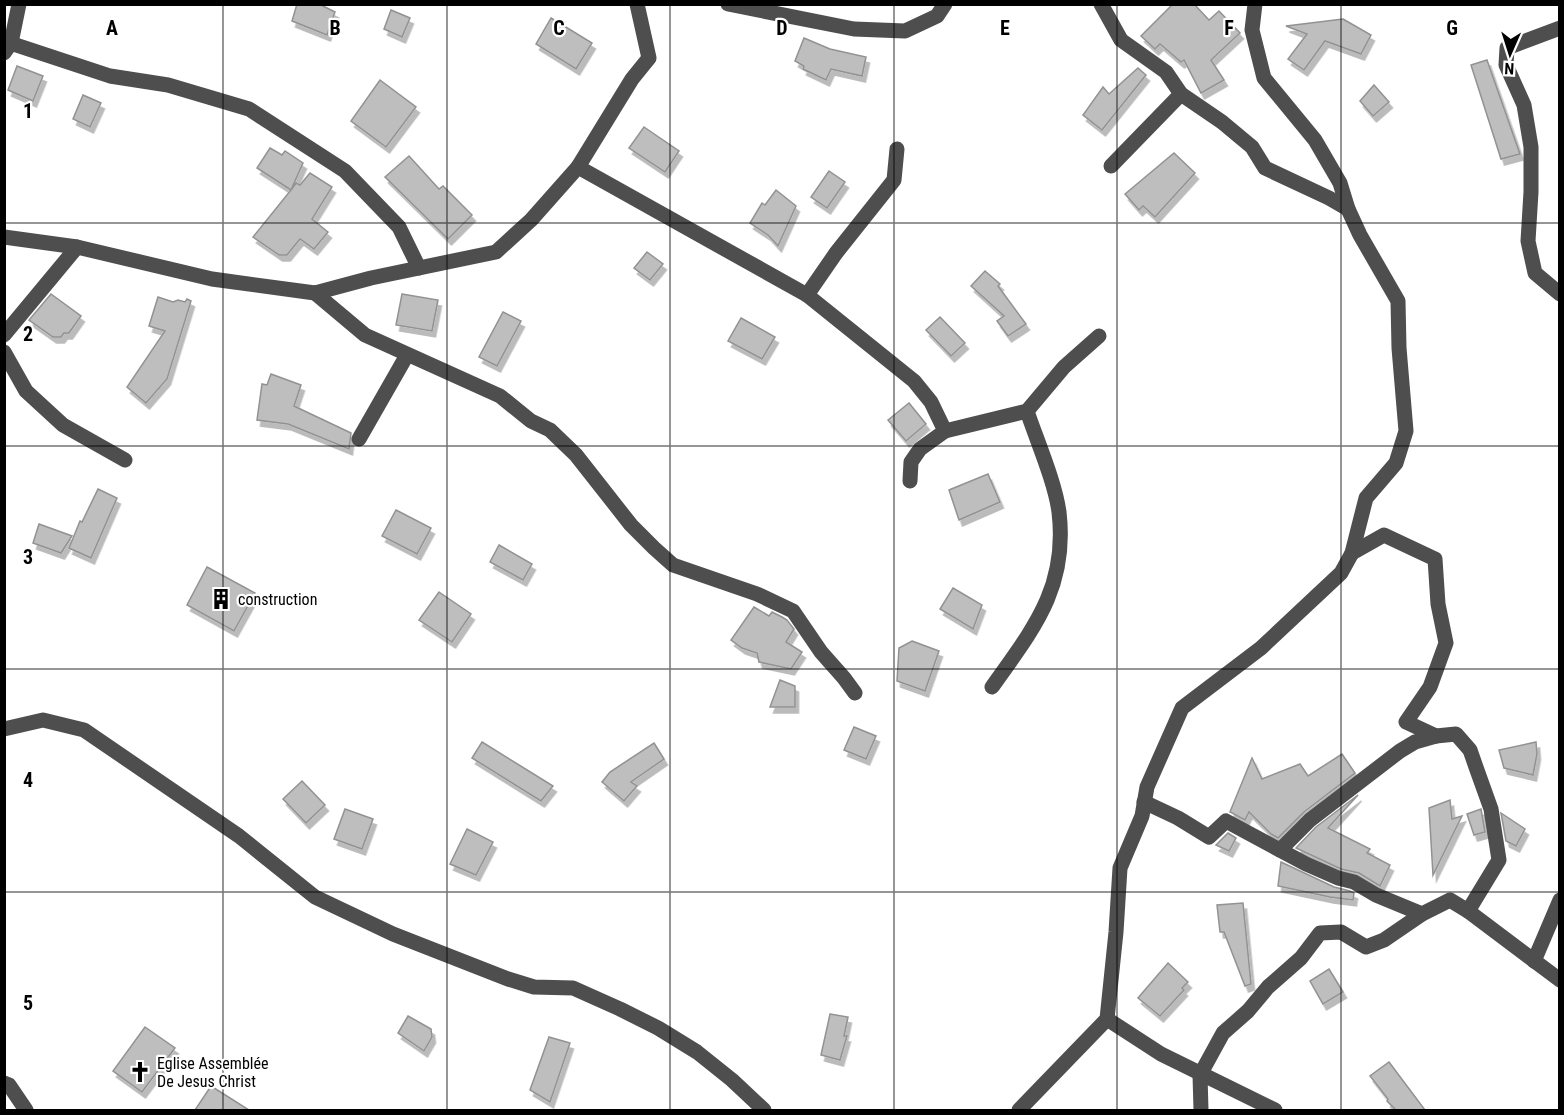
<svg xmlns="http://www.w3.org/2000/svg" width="1564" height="1115" viewBox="0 0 1564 1115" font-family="'Roboto Condensed',sans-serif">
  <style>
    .building { fill: #bebebe; stroke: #929292; stroke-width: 1.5; filter: url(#shadow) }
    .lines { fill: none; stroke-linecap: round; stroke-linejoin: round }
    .minor { stroke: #4e4e4e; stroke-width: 15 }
    .grid { fill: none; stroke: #000; stroke-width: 1.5; stroke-opacity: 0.55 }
    .labels { text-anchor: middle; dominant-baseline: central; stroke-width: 4.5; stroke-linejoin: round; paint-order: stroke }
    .poi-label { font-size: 16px; fill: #000; stroke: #fff; text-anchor: start }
    .grid-label { font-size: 20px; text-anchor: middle; font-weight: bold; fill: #000; stroke: #fff; stroke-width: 4.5; stroke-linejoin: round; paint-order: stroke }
  </style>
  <defs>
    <filter id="shadow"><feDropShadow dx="3.5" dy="6" stdDeviation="0" flood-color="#0004"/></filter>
  </defs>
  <rect width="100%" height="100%" fill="#fff"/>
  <!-- building -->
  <g class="building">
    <polygon points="297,4 319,4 335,12 327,35 292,21"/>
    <polygon points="1173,4 1194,4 1209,20 1219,11 1240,33 1211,60 1224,80 1201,93 1184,60 1181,62 1160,44 1155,49 1141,36"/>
    <polygon points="391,10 410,18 402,37 384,29"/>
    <polygon points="551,18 592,43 576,69 536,44"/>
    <polygon points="1343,19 1371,35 1361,54 1325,41 1304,70 1288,59 1307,34 1286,26"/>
    <polygon points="804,38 830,49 866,57 862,76 831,69 826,80 803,69 804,66 795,61"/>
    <polygon points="1487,60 1520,154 1501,159 1471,65"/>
    <polygon points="17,66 43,76 33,101 8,90"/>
    <polygon points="1138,68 1146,75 1102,130 1083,115 1103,87 1109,94"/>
    <polygon points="380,80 416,107 386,147 351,121"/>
    <polygon points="1374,85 1389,102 1373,116 1360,101"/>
    <polygon points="83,95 101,103 90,127 73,119"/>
    <polygon points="644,127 679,151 665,172 629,148"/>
    <polygon points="270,148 282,155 285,151 303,163 291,190 296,183 300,185 310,173 332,187 312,219 328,232 314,249 300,239 287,255 279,255 253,237 291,190 257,168"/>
    <polygon points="1174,153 1195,173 1155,217 1143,206 1139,210 1125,194"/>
    <polygon points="409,156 439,189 443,186 472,215 448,239 385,177"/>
    <polygon points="829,171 845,182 827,208 811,197"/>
    <polygon points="776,190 796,206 778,246 768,235 750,223 762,203 765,205"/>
    <polygon points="647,252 663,264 650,280 634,268"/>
    <polygon points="985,271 1000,284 998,286 1026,324 1008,336 997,321 1004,316 971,286"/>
    <polygon points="51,294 81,316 69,333 64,333 61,337 53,337 29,320"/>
    <polygon points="402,294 438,300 432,331 396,325"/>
    <polygon points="158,297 173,302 178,300 185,302 187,299 191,301 167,379 146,403 127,387 165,331 149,326"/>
    <polygon points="503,312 521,321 497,366 479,357"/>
    <polygon points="940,317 965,343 951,356 926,330"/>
    <polygon points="741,318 775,337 762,359 728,341"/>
    <polygon points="271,374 301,385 294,406 351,433 349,449 288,424 257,420 262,384 267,385"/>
    <polygon points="909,403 926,424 906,441 888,420"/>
    <polygon points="988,474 1000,502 959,520 949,490"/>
    <polygon points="98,489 117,498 91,558 69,548 80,521 82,522"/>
    <polygon points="396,510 431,528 417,554 382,536"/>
    <polygon points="39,524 72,536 61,553 33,543"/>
    <polygon points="499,545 532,564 523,580 490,562"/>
    <polygon points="207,567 255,593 234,631 187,605"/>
    <polygon points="953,588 982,605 973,629 940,609"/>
    <polygon points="439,592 471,614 452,642 419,620"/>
    <polygon points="754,607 769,616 772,612 782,617 787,620 794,629 786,642 802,652 791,669 759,662 757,653 742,648 731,640"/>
    <polygon points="912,641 939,651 925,691 897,681 899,648"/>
    <polygon points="780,680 795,686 795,707 770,707"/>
    <polygon points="854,727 876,736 866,759 844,750"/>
    <polygon points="482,742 553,786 541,801 472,758"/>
    <polygon points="1536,742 1537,754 1533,775 1504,768 1499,750"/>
    <polygon points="654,743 664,759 631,782 637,786 624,801 602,782 610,772"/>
    <polygon points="1342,754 1355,773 1304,812 1278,838 1271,834 1249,812 1245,820 1230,812 1252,758 1262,779 1300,764 1308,776"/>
    <polygon points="302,781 325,805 306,823 283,799"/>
    <polygon points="1358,795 1328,828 1370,849 1367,853 1390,865 1380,886 1359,873 1341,869 1296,848 1316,827"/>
    <polygon points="1450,800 1452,819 1462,816 1433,875 1429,808"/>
    <polygon points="345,809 373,819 362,849 334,839"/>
    <polygon points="1481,809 1485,832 1474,835 1467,814"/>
    <polygon points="1501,813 1525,829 1516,846 1506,841"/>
    <polygon points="467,829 493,842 476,875 450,864"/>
    <polygon points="1228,833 1236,838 1229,851 1216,845"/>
    <polygon points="1281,862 1334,887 1350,891 1354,893 1353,900 1330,897 1278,886"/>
    <polygon points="1243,903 1251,984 1245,986 1224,932 1220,932 1217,905"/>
    <polygon points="1168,963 1188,982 1182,988 1184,990 1160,1016 1138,998"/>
    <polygon points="1329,969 1343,992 1323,1004 1310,981"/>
    <polygon points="830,1014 848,1017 844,1036 847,1036 840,1060 821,1055"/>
    <polygon points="408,1016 431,1029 432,1037 424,1051 398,1033"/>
    <polygon points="145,1027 175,1048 142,1092 113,1071"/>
    <polygon points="549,1037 570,1043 550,1102 530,1090"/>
    <polygon points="1389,1062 1425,1110 1396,1110 1387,1101 1388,1099 1370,1076"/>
    <polygon points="211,1086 249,1110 195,1110"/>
  </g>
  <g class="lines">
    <!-- minor -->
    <g class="minor">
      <polyline points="728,4 854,29 905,31 937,16 945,4"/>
      <polyline points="1101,4 1121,40 1166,72 1181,94 1222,122 1252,147 1265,168 1329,198 1348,209"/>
      <polyline points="1560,28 1507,48 1506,65 1524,105 1531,147 1531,192 1528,241 1535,273 1560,294"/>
      <polyline points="4,41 110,76 168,85 249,109 345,171 399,227 419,268"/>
      <polyline points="4,53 11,43 19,4"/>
      <polyline points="1111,166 1181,94"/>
      <polyline points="578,167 632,79 649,58 637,4"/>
      <polyline points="4,237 77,247 212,279 315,293 371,278 496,252 531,220 578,167 807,295 914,381 931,402 945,431 920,449 911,462 910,481"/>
      <polyline points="315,293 365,335 500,396 531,421 550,430 576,455 631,525 654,548 673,565 757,594 793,611 821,652 844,678 855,693"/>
      <polyline points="807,295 836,253 894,180 897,149"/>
      <polyline points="4,335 77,247"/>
      <polyline points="4,352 26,391 63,425 125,460"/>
      <polyline points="945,431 1027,411 1064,367 1099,336"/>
      <polyline points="359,439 407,355"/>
      <polyline points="1352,553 1384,535 1435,559 1438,604 1446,643 1430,687 1406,722 1436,736 1456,734 1470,750 1477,770 1491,809 1499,860 1468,911"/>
      <path d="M992,687C1033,629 1068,588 1059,512C1055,482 1037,441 1027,411"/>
      <polyline points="4,729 43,720 84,730 239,836 315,897 393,934 508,979 534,987 573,988 620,1009 658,1028 697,1052 732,1080 764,1110"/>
      <polyline points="1144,802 1178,818 1209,837 1226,821 1306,864 1338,878 1354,882 1376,895 1422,914"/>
      <polyline points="1280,850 1310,820 1400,751 1415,742 1436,736"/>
      <polyline points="1534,961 1560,900"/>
      <polyline points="1107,1019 1161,1054 1275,1110"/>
      <polyline points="4,1083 9,1085 26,1110"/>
      <polyline points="1019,1110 1107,1019 1116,932 1120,868 1142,816 1147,787 1182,708 1261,648 1341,573 1352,553 1366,498 1396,463 1406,431 1399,348 1398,301 1360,235 1348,209 1340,183 1315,140 1264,78 1252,30 1255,4"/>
      <polyline points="1201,1110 1200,1075 1223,1033 1248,1011 1268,987 1301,958 1320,933 1341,932 1366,947 1384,940 1422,914 1450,900 1468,911 1560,980"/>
    </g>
  </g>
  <!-- grid -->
  <path class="grid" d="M223,4V1110M447,4V1110M670,4V1110M894,4V1110M1117,4V1110M1341,4V1110M4,223H1560M4,446H1560M4,669H1560M4,892H1560"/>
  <!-- icons -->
  <defs>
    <symbol id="building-bare" viewBox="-9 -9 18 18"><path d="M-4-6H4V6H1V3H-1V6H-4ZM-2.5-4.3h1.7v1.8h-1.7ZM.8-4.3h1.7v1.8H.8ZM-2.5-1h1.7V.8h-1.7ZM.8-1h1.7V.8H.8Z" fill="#000" stroke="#fff" stroke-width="2.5" paint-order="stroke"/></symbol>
    <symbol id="church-bare" viewBox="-9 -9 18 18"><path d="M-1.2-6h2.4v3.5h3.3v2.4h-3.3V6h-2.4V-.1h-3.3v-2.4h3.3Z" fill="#000" stroke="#fff" stroke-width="2.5" paint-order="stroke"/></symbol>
  </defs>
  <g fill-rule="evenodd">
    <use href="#building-bare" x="206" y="584" width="30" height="30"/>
    <use href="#church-bare" x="125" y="1057" width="30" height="30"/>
  </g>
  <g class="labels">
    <!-- poi labels -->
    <g class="poi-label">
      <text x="238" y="599">construction</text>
      <text x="157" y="1063">Eglise Assemblée<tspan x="157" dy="18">De Jesus Christ</tspan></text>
    </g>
  </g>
  <g class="grid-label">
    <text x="112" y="35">A</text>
    <text x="335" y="35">B</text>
    <text x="559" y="35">C</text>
    <text x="782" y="35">D</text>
    <text x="1005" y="35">E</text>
    <text x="1229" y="35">F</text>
    <text x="1452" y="35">G</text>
    <text x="28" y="118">1</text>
    <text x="28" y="341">2</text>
    <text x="28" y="564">3</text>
    <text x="28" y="787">4</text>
    <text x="28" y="1010">5</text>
  </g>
  <!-- border -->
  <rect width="1564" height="1115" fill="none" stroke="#000000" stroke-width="12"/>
  <!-- north arrow -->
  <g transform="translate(1510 54) rotate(183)" stroke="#ffffff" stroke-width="4.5" paint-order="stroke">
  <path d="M0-4.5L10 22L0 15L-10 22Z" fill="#000000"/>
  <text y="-9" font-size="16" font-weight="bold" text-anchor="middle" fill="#000000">N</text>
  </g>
</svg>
